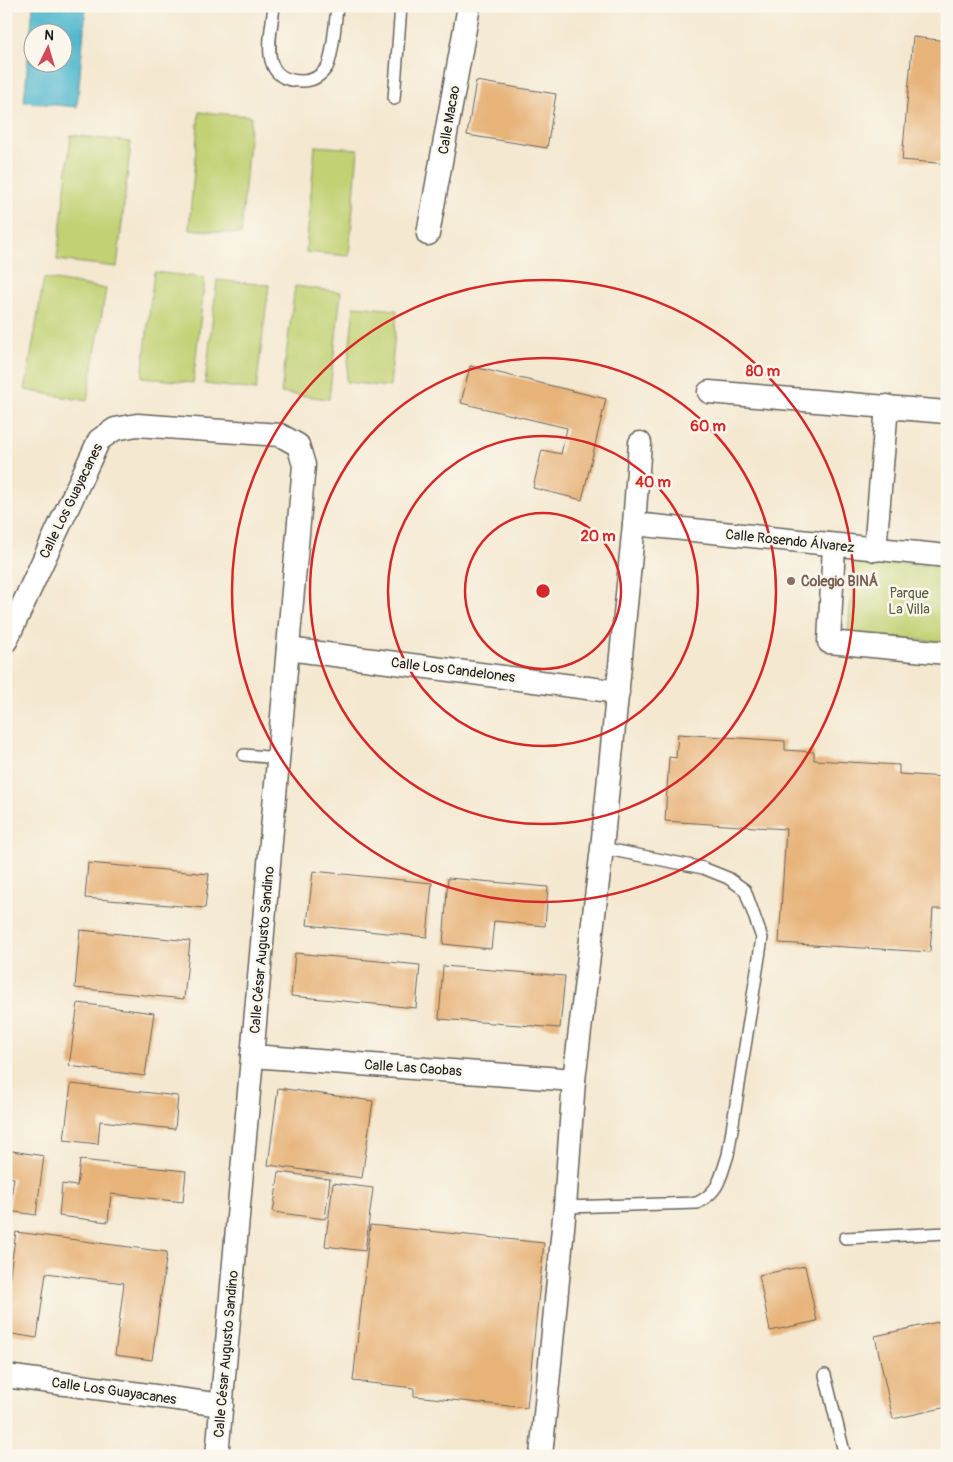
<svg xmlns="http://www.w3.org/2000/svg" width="953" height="1462" viewBox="0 0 953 1462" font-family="Pangolin,sans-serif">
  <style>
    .green { fill: #c1d173; stroke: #6e7648 }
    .water { fill: #4fb7cd; stroke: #366a74; fill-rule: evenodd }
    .building { fill: #e7b379 }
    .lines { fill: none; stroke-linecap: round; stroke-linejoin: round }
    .lane-casing { stroke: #68635b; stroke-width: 14 }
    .street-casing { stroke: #68635b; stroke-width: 25 }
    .lane { stroke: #fff; stroke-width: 11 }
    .street { stroke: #fff; stroke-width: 22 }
    .ring { fill: none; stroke: #d62828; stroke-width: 2.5 }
    .education-dot { fill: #8d6e63; stroke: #fbf7ec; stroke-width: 2 }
    .labels { text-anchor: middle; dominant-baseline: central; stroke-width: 5; stroke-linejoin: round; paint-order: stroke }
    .street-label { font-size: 14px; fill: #1c1c1c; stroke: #fbf7ec }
    .education-label { font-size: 14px; font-weight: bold; fill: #785e54; stroke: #fbf7ec; text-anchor: start }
    .park-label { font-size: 14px; fill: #565b3a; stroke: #fbf7ec }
    .centre { fill: #d62828; stroke: #fbf7ec; stroke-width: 2.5 }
    .ring-label { font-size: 15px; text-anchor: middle; font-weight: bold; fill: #d62828; stroke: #fbf7ec; stroke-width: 5; stroke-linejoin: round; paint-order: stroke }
  </style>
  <rect width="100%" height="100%" fill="#fbf7ec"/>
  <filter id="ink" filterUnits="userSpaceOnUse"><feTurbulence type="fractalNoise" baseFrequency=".02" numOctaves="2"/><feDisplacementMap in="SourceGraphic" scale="10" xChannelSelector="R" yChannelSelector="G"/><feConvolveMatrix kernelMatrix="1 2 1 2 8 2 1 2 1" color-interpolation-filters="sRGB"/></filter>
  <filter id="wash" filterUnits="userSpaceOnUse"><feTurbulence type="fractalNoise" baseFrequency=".0096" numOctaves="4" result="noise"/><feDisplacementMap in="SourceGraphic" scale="20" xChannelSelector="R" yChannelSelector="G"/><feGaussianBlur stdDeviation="1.12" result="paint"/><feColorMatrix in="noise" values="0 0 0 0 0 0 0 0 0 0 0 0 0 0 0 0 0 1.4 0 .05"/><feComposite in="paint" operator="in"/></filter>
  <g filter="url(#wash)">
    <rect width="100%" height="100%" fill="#f4e8d0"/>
    <!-- green -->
    <g class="green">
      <polygon points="199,112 251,116 241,234 189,229"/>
      <polygon points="71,135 131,142 117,267 57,260"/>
      <polygon points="315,146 358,149 349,256 306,252"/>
      <polygon points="154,272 205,278 193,383 142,377"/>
      <polygon points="44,278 106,289 87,401 25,390"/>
      <polygon points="217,280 269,285 256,390 205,384"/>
      <polygon points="295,286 341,292 329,399 281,393"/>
      <polygon points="354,306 397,310 390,387 346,382"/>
      <polygon points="854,559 947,567 947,642 848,634"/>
    </g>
    <!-- water -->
    <path class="water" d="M33,6L86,8L77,107L24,102ZM32,32H62V62H32Z"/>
    <g id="blocks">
      <!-- building -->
      <g class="building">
        <polygon points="913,37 947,41 947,98 944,130 947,130 947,164 902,160"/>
        <polygon points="476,81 556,94 547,148 467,135"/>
        <polygon points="470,366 606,399 582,500 533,488 542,450 561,454 567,428 461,403"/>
        <polygon points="678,734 785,741 785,750 814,752 814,760 899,765 899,774 945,777 945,786 947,786 947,909 933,909 930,952 779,943 786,829 665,821 669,757 676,758"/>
        <polygon points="88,863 209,874 205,908 85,898"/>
        <polygon points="313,871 432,883 427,937 307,925"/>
        <polygon points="448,878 548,887 545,926 494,921 491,949 443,944"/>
        <polygon points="80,930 190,941 184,999 75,988"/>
        <polygon points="295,953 420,965 416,1008 291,996"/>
        <polygon points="443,966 565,976 560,1028 439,1019"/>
        <polygon points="78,1003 154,1013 145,1076 69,1066"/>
        <polygon points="71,1084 178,1096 175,1129 100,1121 98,1144 64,1140"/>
        <polygon points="278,1088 373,1101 362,1178 268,1165"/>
        <polygon points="6,1150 44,1156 36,1215 9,1211 14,1178 6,1177"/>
        <polygon points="80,1160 186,1171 183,1202 111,1194 108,1222 59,1216 62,1184 77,1186"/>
        <polygon points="279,1172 330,1179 325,1219 273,1212"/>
        <polygon points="333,1183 373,1188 365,1251 325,1246"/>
        <polygon points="370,1225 544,1243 527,1408 414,1396 414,1388 353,1381"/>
        <polygon points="16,1232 167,1252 152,1360 115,1355 124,1283 46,1273 37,1338 6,1333 6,1301"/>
        <polygon points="805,1266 817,1321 770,1331 759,1275"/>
        <polygon points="947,1320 947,1407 893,1419 875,1336"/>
      </g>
    </g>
  </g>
  <g filter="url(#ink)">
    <use href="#blocks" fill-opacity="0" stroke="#68635b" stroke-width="1"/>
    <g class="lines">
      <defs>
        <g id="lane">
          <path d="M274,6C271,36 257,81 302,81C312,81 321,76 327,67C332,59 336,18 337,6"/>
          <polyline points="394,99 401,6"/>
          <polyline points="244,755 278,758"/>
          <path d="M565,1207L697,1203C720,1191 720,1178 728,1155L762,938L745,890L728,878L703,868L602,848"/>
          <polyline points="845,1238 947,1233"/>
          <polyline points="825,1375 845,1456"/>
        </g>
        <g id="street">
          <polyline points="428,234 469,6"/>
          <polyline points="709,392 946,412"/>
          <polyline points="634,524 947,556"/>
          <polyline points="834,546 829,642 947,653"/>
          <polyline points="875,550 887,406"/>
          <polyline points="6,641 99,440 115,429 137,425 280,435 298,445 304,465 217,1456"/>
          <polyline points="288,649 618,692"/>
          <polyline points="252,1056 574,1080"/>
          <polyline points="6,1376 222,1405"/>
          <polyline points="541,1456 565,1207 574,1080 602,848 634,524 640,443"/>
        </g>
      </defs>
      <!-- lane casing -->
      <use href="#lane" class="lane-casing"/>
      <!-- street casing -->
      <use href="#street" class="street-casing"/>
      <!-- lane -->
      <use href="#lane" class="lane"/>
      <!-- street -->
      <use href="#street" class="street"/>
    </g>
  </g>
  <!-- distance rings -->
  <g class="ring">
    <circle cx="543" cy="591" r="78"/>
    <circle cx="543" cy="591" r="155"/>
    <circle cx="543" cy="591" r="233"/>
    <circle cx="543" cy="591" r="311"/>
  </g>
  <!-- markers -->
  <circle class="education-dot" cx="791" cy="581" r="5"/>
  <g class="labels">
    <!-- street labels -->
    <g class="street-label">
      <text transform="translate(449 120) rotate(-80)">Calle Macao</text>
      <text transform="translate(71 501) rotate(-64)">Calle Los Guayacanes</text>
      <text transform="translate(790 541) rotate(6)">Calle Rosendo Álvarez</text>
      <text transform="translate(453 670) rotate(7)">Calle Los Candelones</text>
      <text transform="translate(262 950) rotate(-85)">Calle César Augusto Sandino</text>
      <text transform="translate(413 1068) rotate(4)">Calle Las Caobas</text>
      <text transform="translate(226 1354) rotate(-85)">Calle César Augusto Sandino</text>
      <text transform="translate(114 1391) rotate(8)">Calle Los Guayacanes</text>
    </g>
    <!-- education labels -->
    <g class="education-label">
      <text x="801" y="581">Colegio BINÁ</text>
    </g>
    <!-- park labels -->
    <g class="park-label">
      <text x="909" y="593">Parque<tspan x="909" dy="16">La Villa</tspan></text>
    </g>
  </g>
  <circle cx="543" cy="591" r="8" class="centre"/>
  <g class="ring-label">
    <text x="763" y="376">80 m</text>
    <text x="708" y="431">60 m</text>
    <text x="653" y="487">40 m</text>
    <text x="598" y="541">20 m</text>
  </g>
  <!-- margin -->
  <rect width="953" height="1462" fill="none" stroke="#fbf7ec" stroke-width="25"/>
  <!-- north arrow -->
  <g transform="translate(48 48) rotate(5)"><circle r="24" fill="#fbf7ec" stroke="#a29f99"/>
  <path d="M0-4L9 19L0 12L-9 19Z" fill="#d1495b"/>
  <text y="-8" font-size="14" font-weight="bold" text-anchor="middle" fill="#1c1c1c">N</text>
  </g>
</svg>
